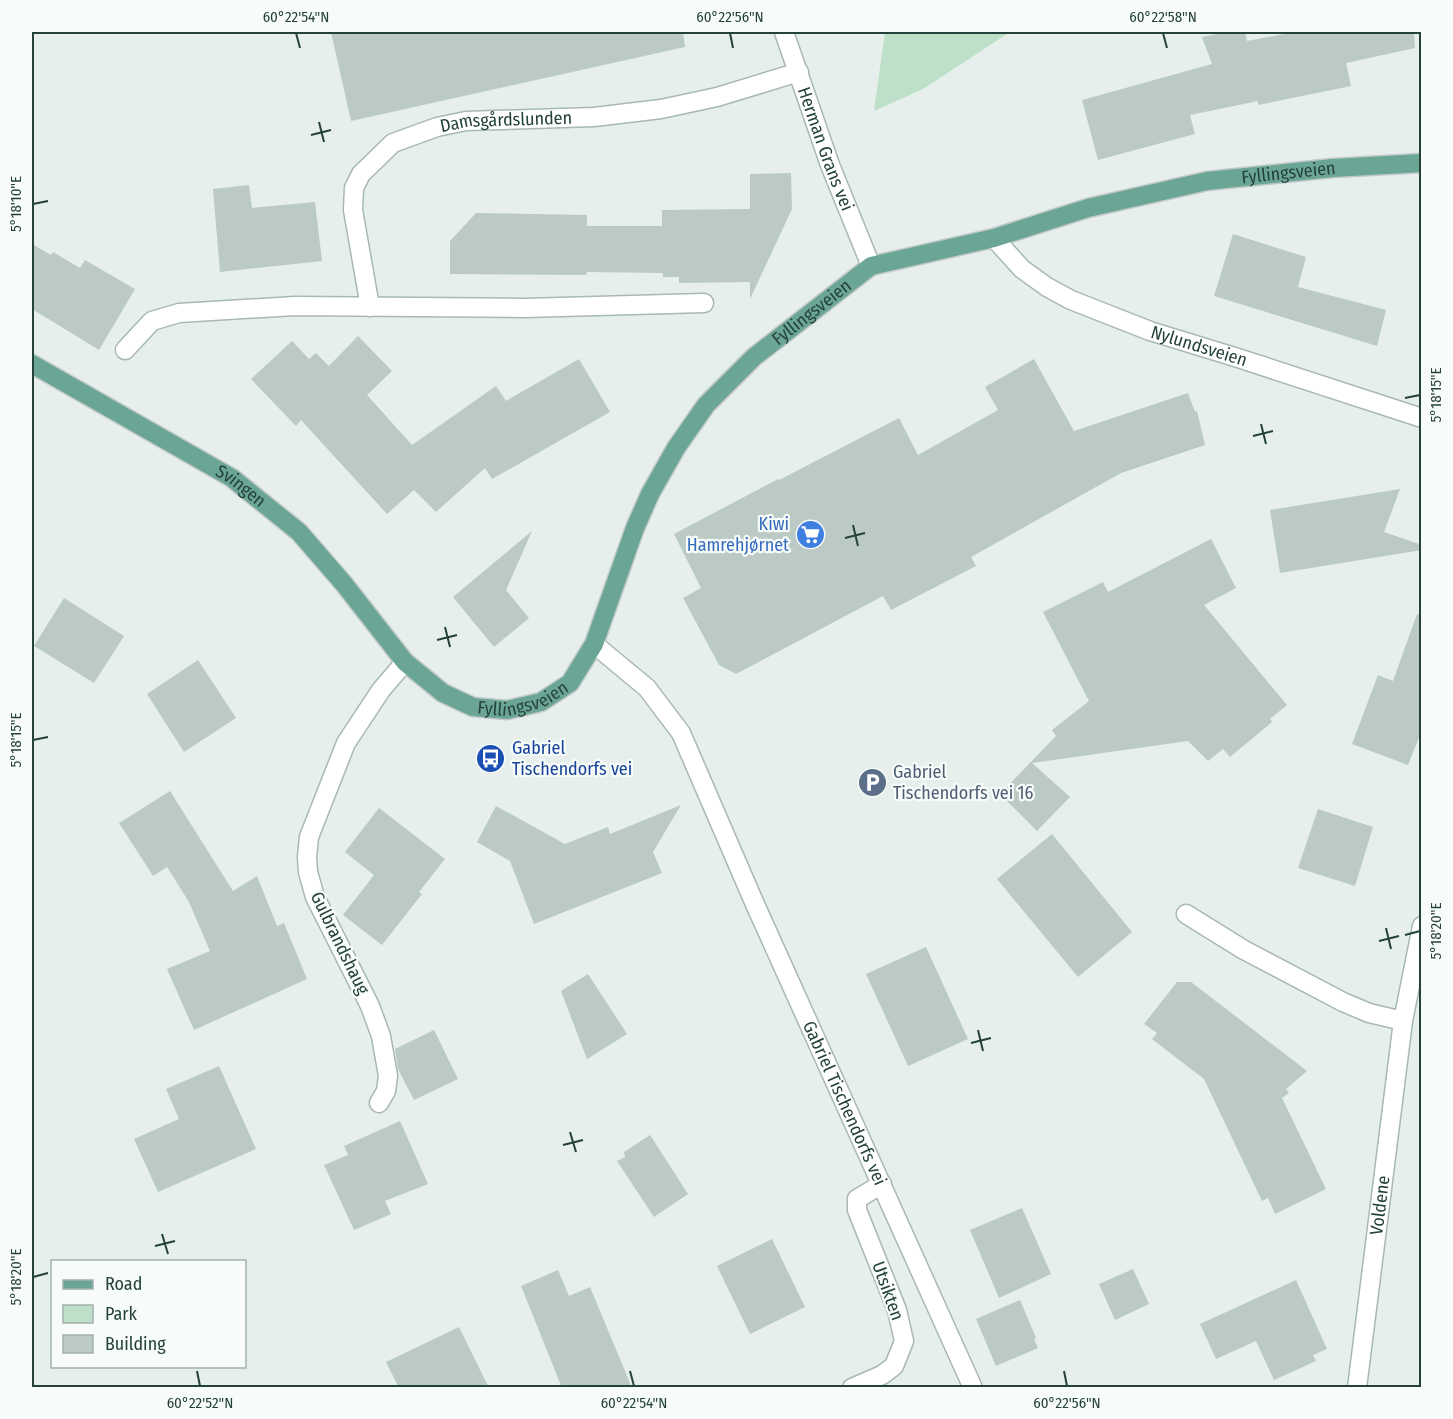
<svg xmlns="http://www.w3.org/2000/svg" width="1453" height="1419" viewBox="0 0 1453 1419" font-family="'Fira Sans Condensed',sans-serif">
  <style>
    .green { fill: #bfe0c8 }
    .building { fill: #bbcac4 }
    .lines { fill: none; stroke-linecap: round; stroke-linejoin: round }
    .minor-casing { stroke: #a8b8b2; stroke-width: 21 }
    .major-casing { stroke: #c2cac8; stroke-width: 21 }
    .minor { stroke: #fff; stroke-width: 18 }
    .major { stroke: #6aa596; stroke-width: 18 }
    .ticks { fill: none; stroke: #24423a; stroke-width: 2 }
    .labels { text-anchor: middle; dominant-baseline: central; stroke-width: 4.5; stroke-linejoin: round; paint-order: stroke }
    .street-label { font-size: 18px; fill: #24423a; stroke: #f7fbf9 }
    .shop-label { font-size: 18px; fill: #366cbe; stroke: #f7fbf9; text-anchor: end }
    .transit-label { font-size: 18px; fill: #164399; stroke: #f7fbf9; text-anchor: start }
    .service-label { font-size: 18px; fill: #4e5e75; stroke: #f7fbf9; text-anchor: start }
    .neatline { fill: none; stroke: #24423a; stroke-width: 2 }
    .ticks-label { font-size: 15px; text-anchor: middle; fill: #24423a }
  </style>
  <rect width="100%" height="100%" fill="#e6efeb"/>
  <!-- green -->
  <polygon class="green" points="885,32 1010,32 923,89 874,111"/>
  <!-- building -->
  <g class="building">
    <polygon points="331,32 683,32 685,47 351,121"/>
    <polygon points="1228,32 1245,32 1247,41 1295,32 1414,32 1415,48 1346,63 1351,86 1258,105 1258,101 1190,115 1195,134 1098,160 1082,100 1212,64 1202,37"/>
    <polygon points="791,173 792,209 750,299 750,282 679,283 679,277 663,277 663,273 587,272 586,275 450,274 450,241 476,213 587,215 587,226 662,226 662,210 750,209 750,174"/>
    <polygon points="249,185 252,208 315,202 322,261 220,272 213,189"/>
    <polygon points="1233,234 1306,257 1298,287 1386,310 1377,346 1214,296"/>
    <polygon points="32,244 51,255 53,252 80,268 85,260 135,289 99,350 32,309"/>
    <polygon points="358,336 392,371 367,395 412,445 496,386 506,401 579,359 610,412 492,479 485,468 436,512 414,490 387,514 301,420 296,426 251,379 292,341 309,359 316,353 329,366"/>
    <polygon points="1034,359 1074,431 1188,393 1195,412 1197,411 1205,445 1121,473 971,557 976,566 891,610 883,596 736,674 719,665 683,598 701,588 674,534 778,479 779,480 899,418 918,455 998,410 985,387"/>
    <polygon points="1400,489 1384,532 1422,545 1422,550 1280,573 1270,510"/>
    <polygon points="532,531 506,590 529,618 494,647 453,597"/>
    <polygon points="1211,539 1236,588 1204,605 1287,705 1270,719 1272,722 1230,757 1223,749 1208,761 1188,741 1032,763 1070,797 1037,831 1000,794 1056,736 1052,730 1089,701 1043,612 1103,582 1108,592"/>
    <polygon points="64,598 124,636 94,683 34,646"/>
    <polygon points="1417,614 1422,615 1422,730 1408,765 1352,744 1378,675 1393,681"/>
    <polygon points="198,660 236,718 184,752 147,694"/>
    <polygon points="170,791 233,891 257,876 277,926 284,923 307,979 194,1030 167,969 210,951 189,902 167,867 153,876 119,823"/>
    <polygon points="681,805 653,852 662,873 534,924 510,861 477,842 496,806 565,844 608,827 610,834"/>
    <polygon points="379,808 445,859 419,892 422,894 382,945 343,915 374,875 345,852"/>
    <polygon points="1318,809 1373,827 1355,886 1298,868"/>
    <polygon points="1052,834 1132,932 1078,977 997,879"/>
    <polygon points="926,947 968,1039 908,1066 866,974"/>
    <polygon points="588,974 627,1034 587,1059 561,991"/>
    <polygon points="1177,982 1191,982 1307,1071 1286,1089 1289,1093 1282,1098 1326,1189 1275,1214 1268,1198 1262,1201 1204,1079 1152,1039 1157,1033 1144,1024"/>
    <polygon points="434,1030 458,1079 414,1100 398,1069 395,1049"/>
    <polygon points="219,1066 256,1149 158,1192 134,1139 179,1119 166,1089"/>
    <polygon points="400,1121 428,1184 385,1201 391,1214 354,1230 324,1165 348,1155 344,1146"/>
    <polygon points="650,1135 688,1194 654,1217 617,1161 625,1157 624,1152"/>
    <polygon points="1022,1208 1051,1274 999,1298 970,1230"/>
    <polygon points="772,1239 805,1307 750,1334 717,1266"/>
    <polygon points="1133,1269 1149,1304 1115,1320 1099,1284"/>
    <polygon points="558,1270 569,1296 590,1287 632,1388 562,1388 521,1286"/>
    <polygon points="1296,1280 1327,1349 1313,1355 1316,1361 1274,1380 1256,1341 1216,1359 1200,1324"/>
    <polygon points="1020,1300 1036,1338 1034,1339 1038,1348 996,1366 976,1319"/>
    <polygon points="459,1327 489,1388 399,1388 386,1362"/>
  </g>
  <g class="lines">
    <defs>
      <g id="minor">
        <path id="s1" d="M784,32L830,165L871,266"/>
        <path id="s2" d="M994,238L1022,269L1047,287L1071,300L1150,331L1238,358L1422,418"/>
        <path id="s3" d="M370,307L353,210L354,188L361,174L393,143L437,127L466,121L594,117L661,109L717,97L799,72"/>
        <polyline points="125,350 152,321 179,313 295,306 525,308 704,303"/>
        <path id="s4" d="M594,644L647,688L681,733L754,902L973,1388"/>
        <polyline points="1186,914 1244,950 1343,1002 1369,1013 1403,1021"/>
        <polyline points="379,1103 386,1091 388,1076 381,1036 370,1006 315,897 308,872 307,857 309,837 346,743 381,690 405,662"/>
        <polyline points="852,1388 882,1375 894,1366 904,1341 897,1310 857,1210 857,1199 882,1184"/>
        <path id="s5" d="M1357,1388L1403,1021L1422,926"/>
      </g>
      <g id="major">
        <path id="s6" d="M32,364L232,478L299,532L344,584L405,662L443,693L473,707L507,710L541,702L570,683L594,644L635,528L650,494L676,448L706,405L754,357L871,266L994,238L1088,208L1207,181L1333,168L1422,163"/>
      </g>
    </defs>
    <!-- minor casing -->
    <use href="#minor" class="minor-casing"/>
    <!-- major casing -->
    <use href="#major" class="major-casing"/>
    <!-- minor -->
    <use href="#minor" class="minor"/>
    <!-- major -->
    <use href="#major" class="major"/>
  </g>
  <!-- ticks -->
  <path class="ticks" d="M296,33L300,48M730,33L733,48M1163,33L1167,48M319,122L324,142M311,135L331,130M33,204L48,201M1405,398L1420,395M1261,424L1266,444M1253,436L1273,431M853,525L858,546M845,538L865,533M445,627L450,647M437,640L457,635M33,740L48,737M1386,928L1391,949M1405,935L1420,931M1379,941L1399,936M978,1030L983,1051M971,1043L991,1038M570,1132L576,1152M563,1145L583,1140M162,1234L168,1254M155,1246L175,1241M33,1277L48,1273M197,1371L200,1386M630,1371L634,1386M1064,1371L1067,1386"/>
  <!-- icons -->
  <defs>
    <symbol id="supermarket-disc" viewBox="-11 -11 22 22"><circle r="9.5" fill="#3f7fe0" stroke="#f7fbf9"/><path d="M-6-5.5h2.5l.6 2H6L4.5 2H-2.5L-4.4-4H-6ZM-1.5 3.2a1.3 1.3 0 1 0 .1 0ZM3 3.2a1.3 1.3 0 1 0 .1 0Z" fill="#fff"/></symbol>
    <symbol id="bus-disc" viewBox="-11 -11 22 22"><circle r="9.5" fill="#1a4fb4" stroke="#f7fbf9"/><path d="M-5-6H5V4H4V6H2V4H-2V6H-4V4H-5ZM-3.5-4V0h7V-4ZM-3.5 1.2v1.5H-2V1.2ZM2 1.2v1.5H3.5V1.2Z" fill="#fff"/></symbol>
    <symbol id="parking-disc" viewBox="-11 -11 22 22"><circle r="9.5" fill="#5c6f8a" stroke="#f7fbf9"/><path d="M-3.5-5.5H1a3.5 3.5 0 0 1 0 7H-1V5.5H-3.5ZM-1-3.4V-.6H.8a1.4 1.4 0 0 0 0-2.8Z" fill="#fff"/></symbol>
  </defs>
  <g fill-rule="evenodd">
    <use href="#supermarket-disc" x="794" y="518" width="33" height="33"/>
    <use href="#bus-disc" x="474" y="742" width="33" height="33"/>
    <use href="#parking-disc" x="856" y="766" width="33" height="33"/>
  </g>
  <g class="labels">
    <!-- street labels -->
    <g class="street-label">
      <text stroke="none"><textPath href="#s3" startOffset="297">Damsgårdslunden</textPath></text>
      <text stroke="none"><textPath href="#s1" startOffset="124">Herman Grans vei</textPath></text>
      <text stroke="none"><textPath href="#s6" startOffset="1626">Fyllingsveien</textPath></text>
      <text stroke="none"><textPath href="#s6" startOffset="1122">Fyllingsveien</textPath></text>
      <text stroke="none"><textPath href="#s2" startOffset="236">Nylundsveien</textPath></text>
      <text stroke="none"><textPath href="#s6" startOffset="242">Svingen</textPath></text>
      <text stroke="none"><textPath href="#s6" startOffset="618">Fyllingsveien</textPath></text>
      <text transform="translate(340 943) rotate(64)">Gulbrandshaug</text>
      <text stroke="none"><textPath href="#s4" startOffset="530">Gabriel Tischendorfs vei</textPath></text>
      <text stroke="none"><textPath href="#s5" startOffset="184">Voldene</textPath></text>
      <text transform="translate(888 1291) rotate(70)">Utsikten</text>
    </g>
    <!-- shop labels -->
    <g class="shop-label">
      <text x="789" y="524">Kiwi<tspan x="789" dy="21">Hamrehjørnet</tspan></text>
    </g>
    <!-- transit labels -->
    <g class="transit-label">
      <text x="512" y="748">Gabriel<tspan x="512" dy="21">Tischendorfs vei</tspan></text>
    </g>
    <!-- service labels -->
    <g class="service-label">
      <text x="893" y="772">Gabriel<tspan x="893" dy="21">Tischendorfs vei 16</tspan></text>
    </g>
  </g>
  <!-- border -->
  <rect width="1453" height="1419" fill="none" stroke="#f7fbf9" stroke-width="66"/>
  <!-- legend -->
  <rect x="51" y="1260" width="195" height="108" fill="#f7fbf9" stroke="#a3b1ad" stroke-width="1.5"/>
  <rect x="63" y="1280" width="30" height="9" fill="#6aa596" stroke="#a3b1ad" stroke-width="1.5"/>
  <text x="105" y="1290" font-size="18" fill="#24423a">Road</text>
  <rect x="63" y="1305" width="30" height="18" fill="#bfe0c8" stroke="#a3b1ad" stroke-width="1.5"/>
  <text x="105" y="1320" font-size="18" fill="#24423a">Park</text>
  <rect x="63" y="1335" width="30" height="18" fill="#bbcac4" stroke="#a3b1ad" stroke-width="1.5"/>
  <text x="105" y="1350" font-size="18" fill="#24423a">Building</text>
  <rect x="33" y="33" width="1387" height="1353" class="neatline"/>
  <g class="ticks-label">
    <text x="296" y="22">60°22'54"N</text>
    <text x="730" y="22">60°22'56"N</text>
    <text x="1163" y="22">60°22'58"N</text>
    <text transform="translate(16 204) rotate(-90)" y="5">5°18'10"E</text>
    <text transform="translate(1436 395) rotate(-90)" y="5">5°18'15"E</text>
    <text transform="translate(16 740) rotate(-90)" y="5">5°18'15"E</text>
    <text transform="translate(1436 931) rotate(-90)" y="5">5°18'20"E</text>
    <text transform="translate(16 1277) rotate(-90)" y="5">5°18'20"E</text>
    <text x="200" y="1408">60°22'52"N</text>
    <text x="634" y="1408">60°22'54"N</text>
    <text x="1067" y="1408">60°22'56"N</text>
  </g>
</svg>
